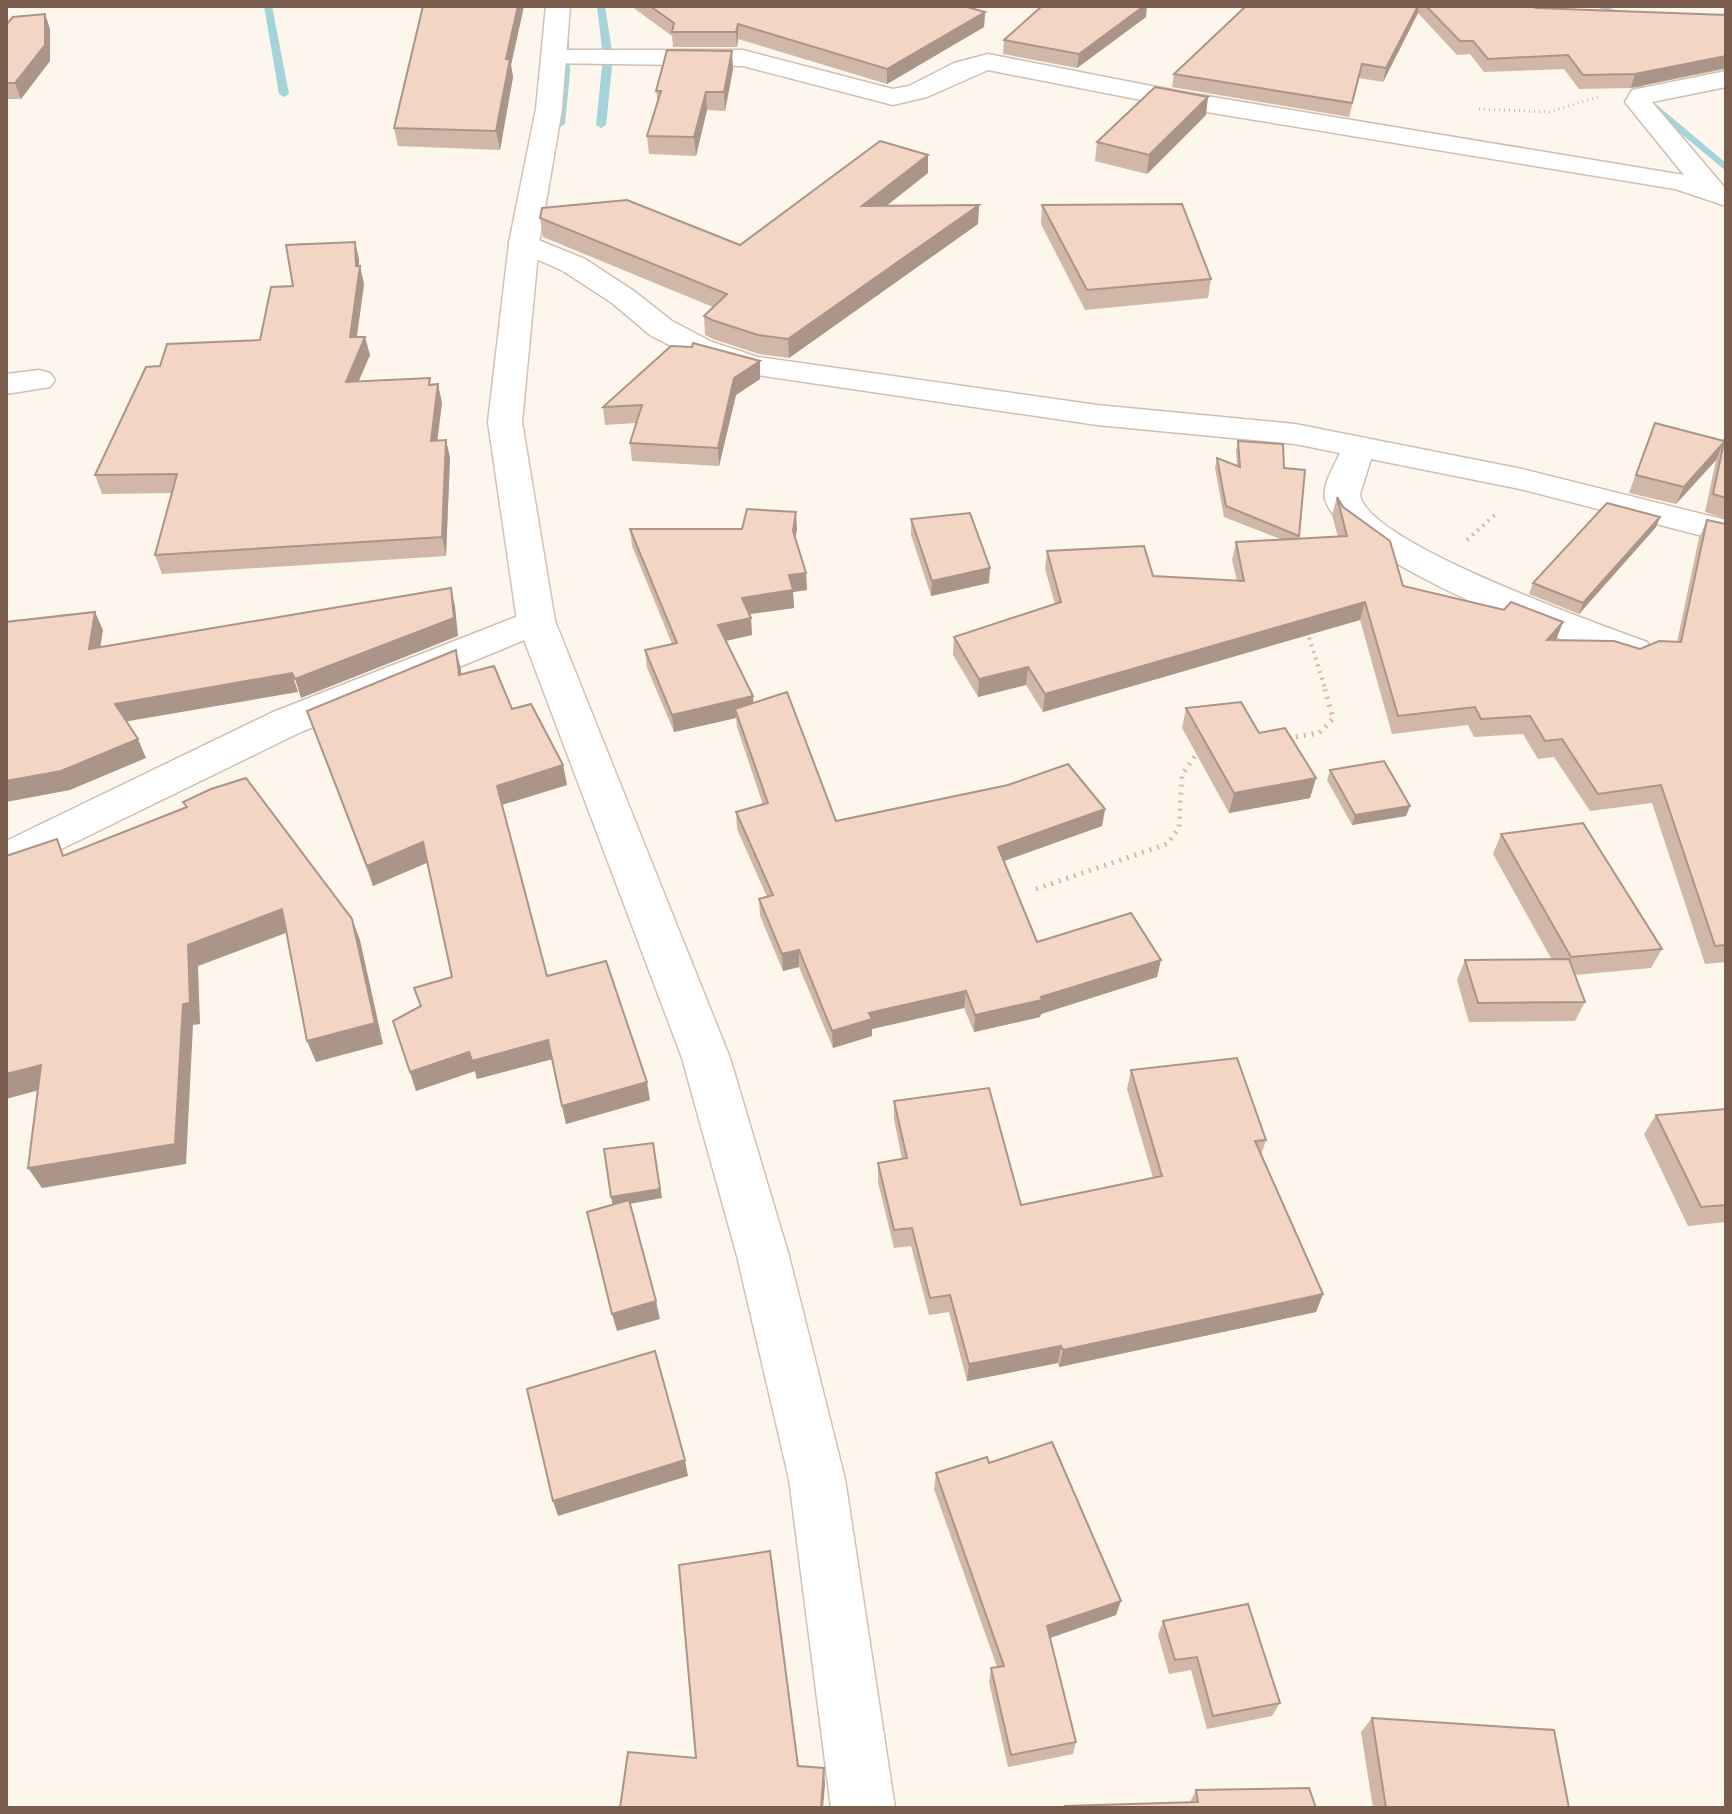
<svg xmlns="http://www.w3.org/2000/svg" width="1732" height="1814" viewBox="0 0 1732 1814" font-family="'Space Grotesk',sans-serif">
  <style>
    .lines { fill: none; stroke-linecap: round; stroke-linejoin: round }
    .stream { fill: #a5d3da; fill-rule: evenodd }
    .minor-casing { stroke: #d1beb0; stroke-width: 3 }
    .secondary-casing { stroke: #d6c0b0; stroke-width: 3 }
    .path-far2 { stroke: #d9b8a5; stroke-width: 3; stroke-dasharray: 1 4; stroke-linecap: butt }
    .path-far1 { stroke: #d9b8a5; stroke-width: 4; stroke-dasharray: 2 5; stroke-linecap: butt }
    .path { stroke: #d9b8a5; stroke-width: 5; stroke-dasharray: 2 6; stroke-linecap: butt }
    .minor { fill: #fff; fill-rule: evenodd }
    .secondary { fill: #fff; fill-rule: evenodd }
    .wall { fill: #d1b7a8 }
    .shaded-wall { fill: #aa9588 }
    .building { fill: #f3d5c3; stroke: #aa9588; stroke-width: 2 }
  </style>
  <rect width="100%" height="100%" fill="#fdf6ec"/>
  <g class="lines">
    <!-- stream -->
    <g class="stream">
      <polygon points="264,6 272,6 289,94 284,97 279,94"/>
      <polygon points="560,6 568,6 570,73 565,124 560,127 555,124 560,73"/>
      <polygon points="597,6 605,6 613,57 606,125 601,128 596,125 603,57"/>
      <polygon points="1595,6 1606,6 1633,19 1626,21"/>
      <polygon points="1631,64 1639,66 1645,95 1726,163 1726,171 1638,98"/>
    </g>
    <defs>
      <g id="minor">
        <polygon points="555,50 743,50 893,89 909,86 954,63 988,54 1182,92 1684,175 1625,102 1632,90 1726,71 1726,87 1652,102 1726,189 1726,206 1675,189 1182,108 988,70 927,97 893,105 743,66 546,63 542,58 546,53"/>
        <path d="M524,234L585,259L634,291L672,321L712,342L758,357L1097,405L1295,424L1522,469L1726,520V542L1520,489L1371,459L1360,494C1364,542 1599,624 1647,642L1652,651L1647,660L1633,664C1573,647 1342,559 1325,499C1322,485 1334,466 1340,453L1295,444L1097,425L743,373L690,356L650,335L612,303L563,271L514,249L509,243L514,237Z"/>
        <polygon points="39,370 50,373 55,380 50,387 6,394 6,374"/>
        <polygon points="536,609 549,612 555,621 549,630 301,732 6,876 6,841 273,712"/>
      </g>
      <polygon id="secondary" points="546,6 570,6 562,109 539,243 522,422 555,621 730,1058 789,1256 845,1479 895,1808 831,1808 789,1479 737,1256 682,1058 517,621 488,422 509,243 536,109"/>
    </defs>
    <!-- minor casing -->
    <use href="#minor" class="minor-casing"/>
    <!-- secondary casing -->
    <use href="#secondary" class="secondary-casing"/>
    <!-- path-far2 -->
    <polyline class="path-far2" points="1479,109 1549,112 1598,97"/>
    <!-- path-far1 -->
    <g class="path-far1">
      <polyline points="1467,540 1498,512"/>
      <polyline points="1307,631 1325,688"/>
    </g>
    <!-- path -->
    <g class="path">
      <polyline points="1288,738 1319,733 1333,719 1324,686"/>
      <polyline points="1036,889 1167,844 1179,828 1182,775 1200,748"/>
    </g>
    <!-- minor -->
    <use href="#minor" class="minor"/>
    <!-- secondary -->
    <use href="#secondary" class="secondary"/>
  </g>
  <!-- wall -->
  <g class="wall">
    <polygon points="524,6 511,65 513,77 500,150 398,146 394,128"/>
    <polygon points="631,6 964,6 985,12 984,27 887,84 738,39 737,47 673,47 672,36"/>
    <polygon points="1246,6 1531,6 1536,8 1726,15 1726,69 1631,88 1579,89 1564,69 1484,72 1470,54 1457,55 1418,13 1383,82 1359,78 1349,117 1172,87 1174,74"/>
    <polygon points="45,14 50,29 50,61 21,99 6,99 6,25"/>
    <polygon points="1146,17 1077,68 1003,54 1004,40"/>
    <polygon points="733,69 725,111 707,110 696,156 649,154 647,136 658,103 656,91"/>
    <polygon points="1206,115 1147,174 1095,161 1097,142"/>
    <polygon points="928,173 886,206 979,205 978,224 789,358 759,354 713,339 705,335 704,316 713,307 543,237 540,218 740,245"/>
    <polygon points="1042,205 1211,279 1208,298 1085,310 1041,224"/>
    <polygon points="359,259 359,266 364,284 357,337 370,355 359,381 431,385 442,403 437,440 446,440 450,458 446,556 162,574 155,555 172,493 102,494 95,475 160,366 260,340 293,286"/>
    <polygon points="760,361 760,379 736,395 719,466 632,461 630,443 636,423 605,425 603,407"/>
    <polygon points="1726,434 1726,519 1705,512 1716,460 1676,504 1629,493 1648,440 1723,441"/>
    <polygon points="1238,441 1284,468 1305,470 1299,539 1338,537 1332,515 1337,497 1403,586 1563,622 1556,640 1640,649 1677,642 1699,538 1707,520 1726,524 1726,962 1705,964 1652,803 1590,811 1554,757 1538,759 1523,734 1474,737 1468,725 1392,734 1360,620 1043,712 1026,685 978,697 953,655 954,637 1055,604 1045,569 1047,551 1153,576 1237,581 1232,560 1236,542 1280,539 1224,517 1215,468 1217,458 1237,466 1236,451"/>
    <polygon points="1660,517 1656,527 1579,614 1529,594 1533,583"/>
    <polygon points="911,519 989,583 931,596 911,535"/>
    <polygon points="630,529 797,529 795,538 806,573 807,590 793,592 794,608 750,614 752,635 726,641 753,696 753,703 836,821 1105,809 1102,826 1004,861 1037,942 1157,977 1041,1014 1040,1017 974,1032 964,1008 872,1029 872,1036 833,1048 799,967 783,971 760,916 759,899 767,897 737,829 736,812 763,805 737,727 736,718 674,732 647,668 645,650 672,644 632,546"/>
    <polygon points="456,650 461,674 512,709 563,765 567,785 502,805 547,976 650,1100 566,1124 552,1059 477,1079 475,1071 416,1091 410,1072 420,1006 414,988 452,977 427,862 373,886 307,711"/>
    <polygon points="1186,708 1259,733 1316,778 1310,798 1229,813 1182,728"/>
    <polygon points="1330,770 1410,806 1406,816 1352,825 1327,780"/>
    <polygon points="1501,834 1662,949 1651,968 1575,975 1585,1002 1575,1021 1469,1022 1457,980 1465,960 1552,960 1493,854"/>
    <polygon points="1131,1070 1266,1140 1261,1155 1323,1294 1316,1312 1059,1367 1058,1363 967,1381 949,1312 929,1315 911,1246 894,1248 878,1182 878,1163 902,1159 894,1119 894,1101 1021,1205 1153,1178 1127,1089"/>
    <polygon points="1726,1109 1726,1222 1688,1226 1644,1134 1656,1115"/>
    <polygon points="989,1463 1116,1615 1050,1638 1076,1742 1073,1754 1008,1767 989,1682 991,1668 997,1667 934,1489 936,1473"/>
    <polygon points="1163,1621 1280,1703 1272,1716 1207,1729 1191,1670 1169,1674 1158,1635"/>
    <polygon points="1372,1718 1569,1808 1373,1808 1361,1732"/>
    <polygon points="1196,1790 1316,1808 1065,1808 1065,1806 1190,1802"/>
  </g>
  <!-- shaded-wall -->
  <g class="shaded-wall">
    <polygon points="518,6 524,6 511,65 513,77 500,150 496,131 506,59"/>
    <polygon points="1144,6 1147,6 1146,17 1077,68 1079,54"/>
    <polygon points="1418,6 1419,6 1418,13 1383,82 1386,68"/>
    <polygon points="985,12 984,27 887,84 887,69"/>
    <polygon points="45,14 50,29 50,61 21,99 15,83"/>
    <polygon points="738,24 738,39 737,47 736,32"/>
    <polygon points="732,51 733,69 725,111 724,92"/>
    <polygon points="1726,56 1725,68 1631,88 1635,74"/>
    <polygon points="706,92 707,110 696,156 694,137"/>
    <polygon points="1208,97 1206,115 1147,174 1149,155"/>
    <polygon points="928,155 928,173 862,225 862,206"/>
    <polygon points="979,205 978,224 789,358 788,339"/>
    <polygon points="355,242 359,259 359,269 360,266 364,284 354,355 350,337 356,266"/>
    <polygon points="365,337 370,355 350,400 346,382"/>
    <polygon points="760,361 760,379 736,395 719,466 718,448 734,378"/>
    <polygon points="438,384 442,403 435,459 431,441"/>
    <polygon points="446,440 450,458 446,556 442,537"/>
    <polygon points="1724,442 1716,460 1676,504 1684,487"/>
    <polygon points="796,512 797,529 794,548 793,531"/>
    <polygon points="1660,517 1656,527 1579,614 1583,603"/>
    <polygon points="990,568 989,583 931,596 932,581"/>
    <polygon points="806,573 807,590 793,592 794,608 743,615 742,598 789,575"/>
    <polygon points="451,588 455,606 458,636 301,698 295,679"/>
    <polygon points="1365,602 1360,620 1043,712 1045,694"/>
    <polygon points="95,612 103,630 97,668 89,649"/>
    <polygon points="751,618 752,635 720,642 718,625"/>
    <polygon points="1563,622 1556,640 1547,640"/>
    <polygon points="456,650 461,669 463,694 459,675"/>
    <polygon points="1028,667 1026,685 978,697 979,679"/>
    <polygon points="292,673 298,692 123,722 115,704"/>
    <polygon points="753,696 754,713 735,709 736,718 674,732 672,715"/>
    <polygon points="138,739 146,758 70,790 6,802 6,781"/>
    <polygon points="563,765 567,785 501,805 497,786"/>
    <polygon points="1316,778 1310,798 1229,813 1234,793"/>
    <polygon points="1410,806 1406,816 1352,825 1355,815"/>
    <polygon points="1105,809 1102,826 996,864 998,847"/>
    <polygon points="423,842 429,862 373,886 367,866"/>
    <polygon points="282,909 291,931 198,966 200,1024 193,1025 186,1164 42,1188 28,1168 183,1004 188,945"/>
    <polygon points="352,919 360,940 383,1044 316,1062 307,1041"/>
    <polygon points="799,950 799,967 783,971 782,954"/>
    <polygon points="1161,960 1157,977 1041,1014 1040,1017 974,1032 975,1015 1041,997"/>
    <polygon points="966,991 964,1008 872,1029 872,1036 833,1048 832,1031 869,1013"/>
    <polygon points="548,1040 553,1059 477,1079 475,1071 416,1091 410,1072 469,1052"/>
    <polygon points="41,1065 54,1086 6,1099 6,1074"/>
    <polygon points="647,1082 650,1100 566,1124 562,1106"/>
    <polygon points="653,1143 662,1198 613,1207 611,1197"/>
    <polygon points="1323,1294 1316,1312 1059,1367 1063,1350"/>
    <polygon points="656,1301 660,1319 617,1331 612,1314"/>
    <polygon points="1061,1346 1058,1363 967,1381 969,1364"/>
    <polygon points="685,1460 688,1476 558,1516 553,1501"/>
    <polygon points="1121,1601 1116,1615 1044,1640 1047,1626"/>
    <polygon points="824,1768 825,1785 823,1808 821,1808"/>
  </g>
  <!-- building -->
  <g class="building">
    <polygon points="423,6 518,6 506,59 510,59 496,131 394,128"/>
    <polygon points="650,6 964,6 985,12 887,69 738,24 736,32 672,32 674,23"/>
    <polygon points="1042,6 1144,6 1079,54 1004,40"/>
    <polygon points="1246,6 1418,6 1386,68 1362,64 1352,103 1174,74"/>
    <polygon points="1426,6 1531,6 1536,8 1726,15 1726,56 1635,74 1583,75 1568,55 1488,59 1473,41 1460,41"/>
    <polygon points="45,14 45,45 15,83 6,83 6,25 13,17"/>
    <polygon points="667,50 732,51 724,92 706,92 694,137 647,136 661,91 656,91"/>
    <polygon points="1155,87 1208,97 1149,155 1097,142"/>
    <polygon points="880,141 928,155 862,206 979,205 788,339 758,335 712,320 704,316 727,294 540,218 542,208 627,200 740,245"/>
    <polygon points="1182,204 1211,279 1087,290 1042,205"/>
    <polygon points="355,242 356,266 360,266 350,337 365,337 346,382 430,378 429,385 438,384 431,441 446,440 442,537 155,555 177,474 95,475 146,367 160,366 167,344 260,340 271,287 293,286 286,245"/>
    <polygon points="693,343 760,361 734,378 718,448 630,443 642,405 603,407 671,346 692,347"/>
    <polygon points="1655,423 1724,441 1726,436 1726,498 1713,494 1724,442 1684,487 1636,475"/>
    <polygon points="1238,441 1283,444 1284,468 1305,470 1299,536 1226,506 1217,458 1240,467"/>
    <polygon points="1337,497 1343,507 1390,541 1403,586 1504,610 1511,602 1563,622 1547,640 1614,641 1640,649 1659,641 1681,642 1707,520 1726,524 1726,945 1715,946 1661,785 1598,794 1562,739 1545,741 1530,716 1481,719 1475,707 1398,716 1365,602 1045,694 1028,667 979,679 954,637 1061,602 1047,551 1144,546 1153,576 1244,581 1236,542 1347,536"/>
    <polygon points="1607,503 1660,517 1583,603 1533,583"/>
    <polygon points="747,509 796,512 793,531 806,573 789,575 793,590 742,598 751,618 718,625 753,696 672,715 645,650 677,643 630,529 742,529"/>
    <polygon points="970,513 990,568 932,581 911,519"/>
    <polygon points="451,588 454,618 295,679 292,673 115,704 138,739 61,771 6,781 6,622 95,612 89,649"/>
    <polygon points="456,650 459,675 494,666 512,709 531,704 563,765 497,786 547,976 606,961 647,1082 562,1106 548,1040 472,1061 469,1052 410,1072 393,1021 421,1006 414,988 452,977 423,842 367,866 307,711"/>
    <polygon points="787,692 836,821 1008,785 1068,764 1105,809 998,847 1037,942 1131,913 1161,960 1041,997 1042,1000 975,1015 966,991 869,1013 872,1019 832,1031 799,950 782,954 759,899 773,895 736,812 768,803 735,709"/>
    <polygon points="1241,702 1259,733 1285,728 1316,778 1234,793 1186,708"/>
    <polygon points="1384,761 1410,806 1355,815 1330,770"/>
    <polygon points="246,778 352,919 375,1023 307,1041 282,909 188,945 190,1003 183,1004 175,1144 28,1168 41,1065 6,1074 6,856 57,839 63,856 187,807 183,802 211,789"/>
    <polygon points="1583,823 1662,949 1571,957 1501,834"/>
    <polygon points="1569,959 1585,1002 1478,1003 1465,960"/>
    <polygon points="1237,1058 1266,1140 1255,1141 1323,1294 1063,1350 1061,1346 969,1364 950,1295 930,1298 912,1228 894,1230 878,1163 907,1158 894,1101 989,1088 1021,1205 1162,1176 1131,1070"/>
    <polygon points="1726,1109 1726,1205 1701,1207 1656,1115"/>
    <polygon points="653,1143 660,1189 611,1197 604,1149"/>
    <polygon points="629,1200 656,1301 612,1314 587,1212"/>
    <polygon points="655,1351 685,1460 553,1501 527,1389"/>
    <polygon points="1052,1442 1121,1601 1047,1626 1076,1742 1011,1755 991,1668 1004,1666 936,1473 987,1457 989,1463"/>
    <polygon points="770,1551 798,1766 824,1768 821,1808 620,1808 628,1752 696,1758 679,1565"/>
    <polygon points="1248,1604 1280,1703 1213,1716 1197,1657 1175,1660 1163,1621"/>
    <polygon points="1372,1718 1554,1730 1569,1808 1386,1808"/>
    <polygon points="1309,1788 1316,1808 1066,1808 1065,1806 1198,1802 1196,1790"/>
  </g>
  <!-- border -->
  <rect width="1732" height="1814" fill="none" stroke="#7a5c4d" stroke-width="16"/>
</svg>
